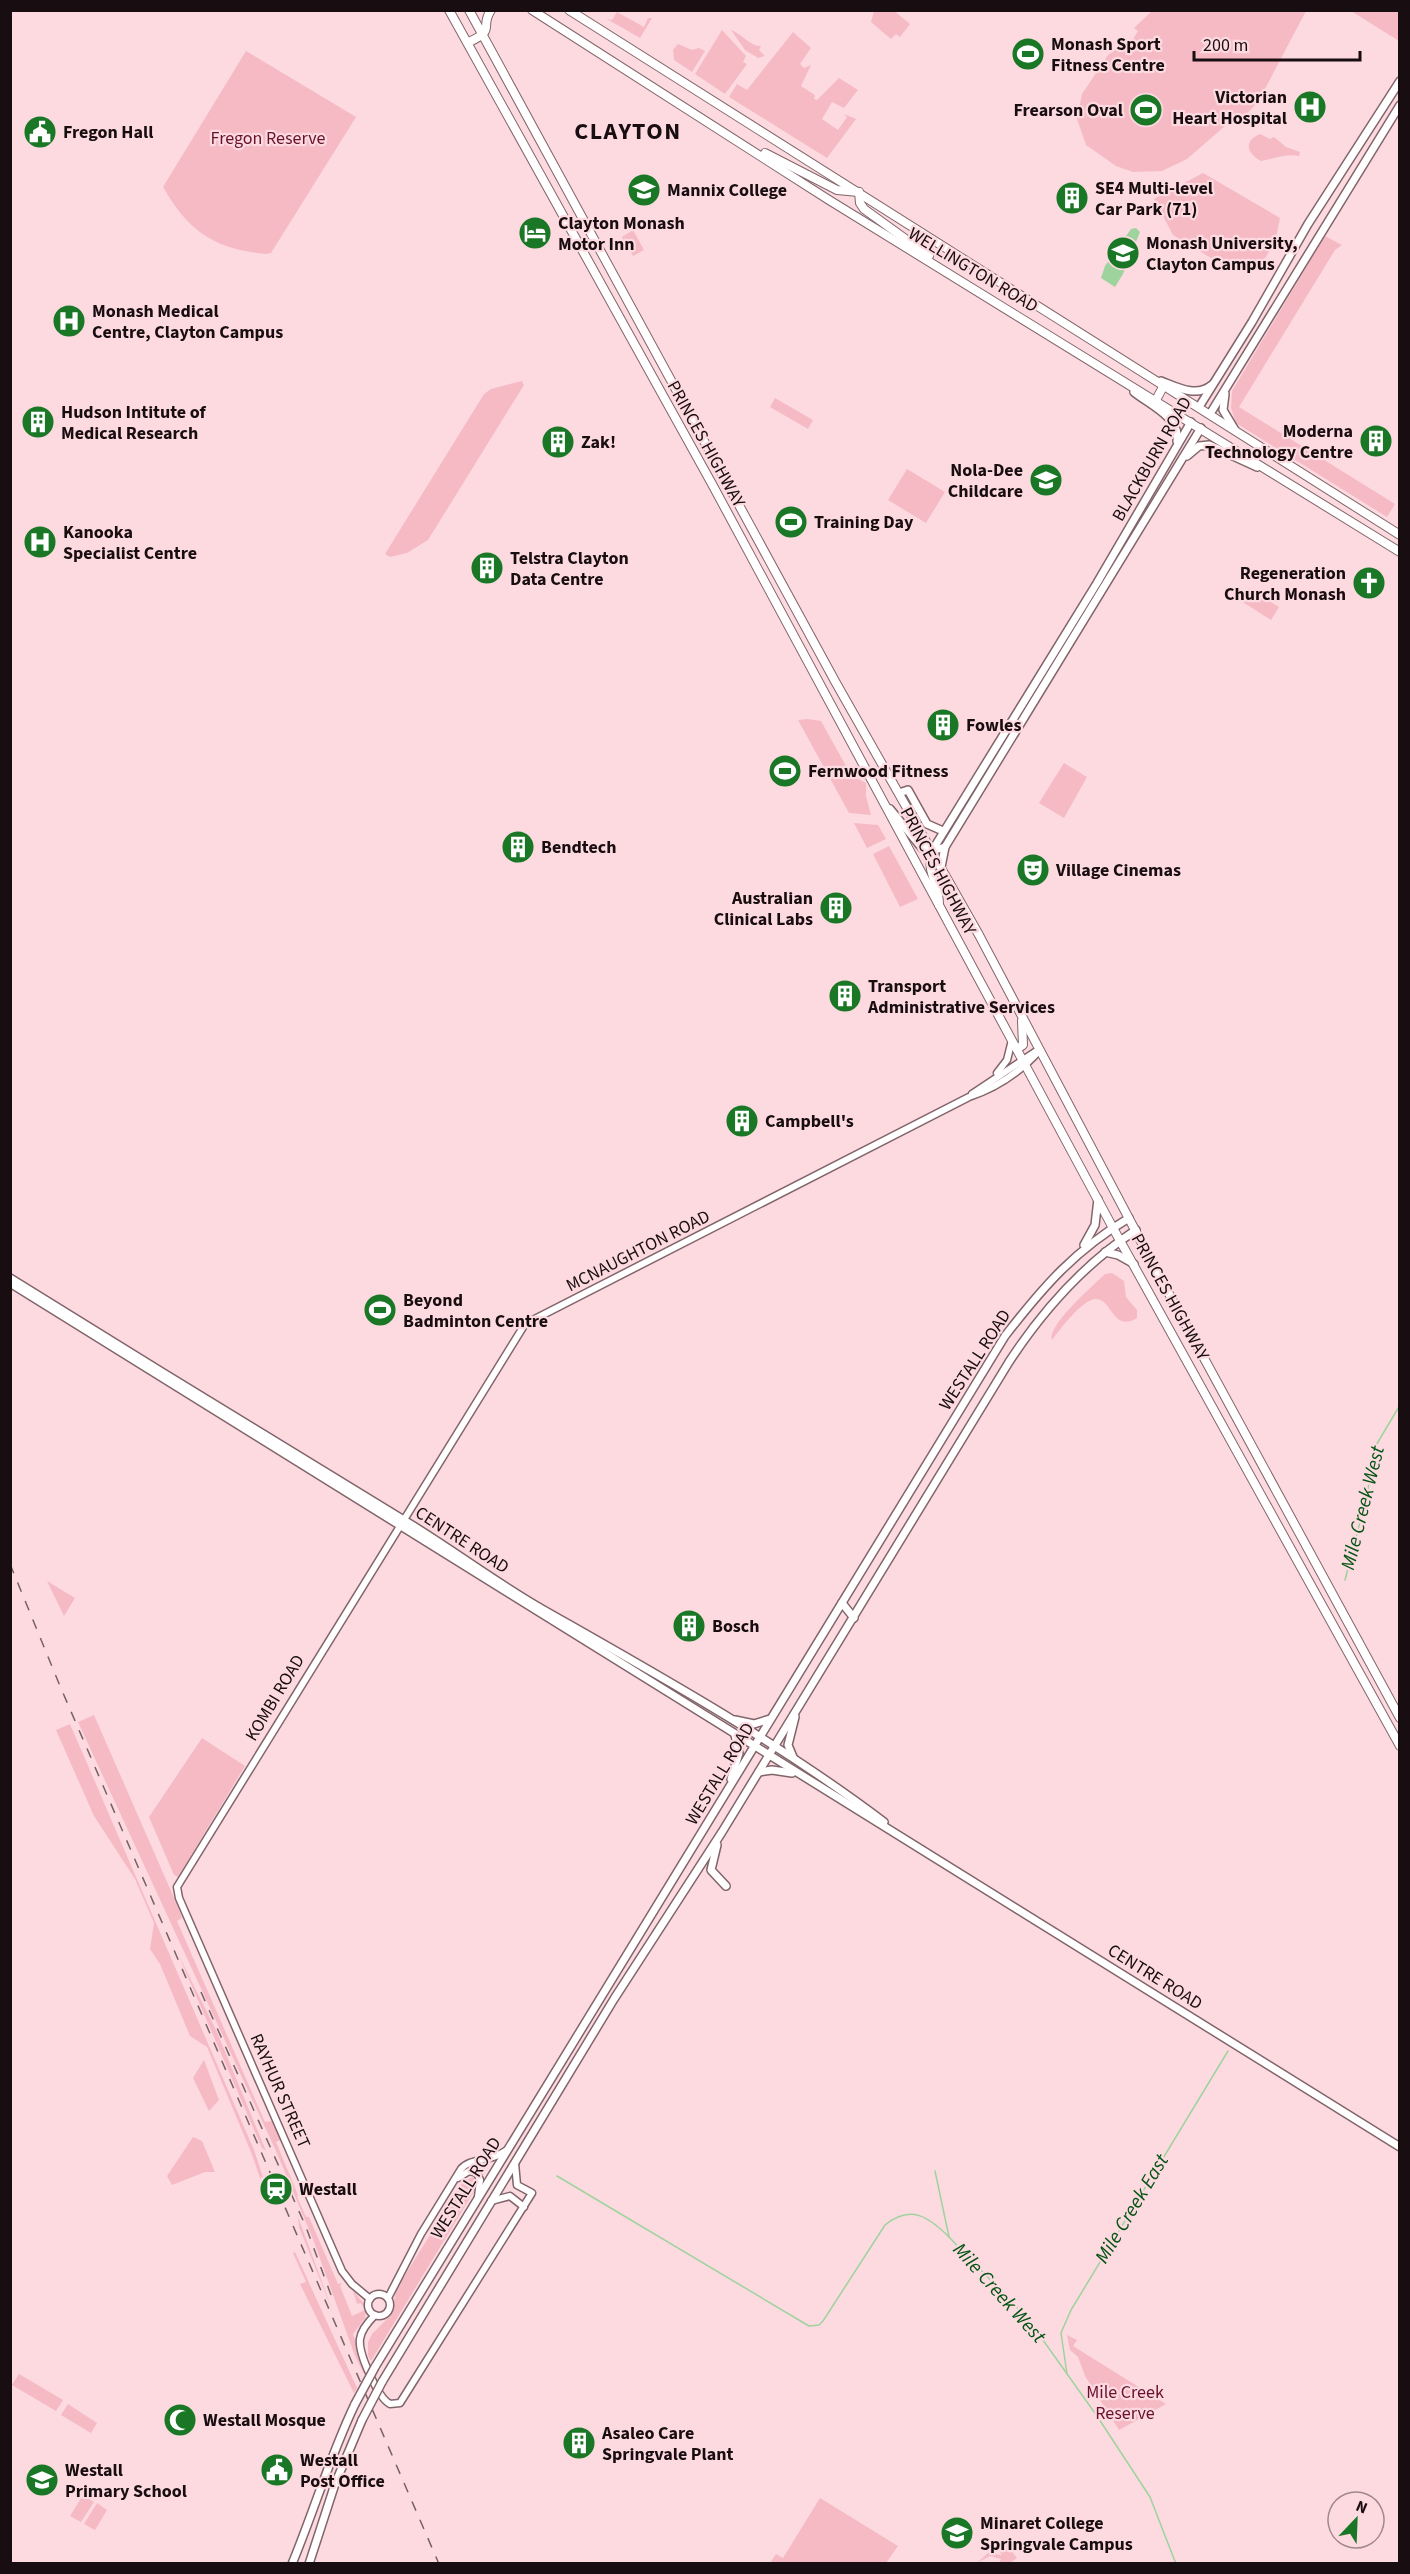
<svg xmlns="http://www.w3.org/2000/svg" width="1410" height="2574" viewBox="0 0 1410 2574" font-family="'Source Sans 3',sans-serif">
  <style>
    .green { fill: #f6bac5 }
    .water { fill: #9ed39e }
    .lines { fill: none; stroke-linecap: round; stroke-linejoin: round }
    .stream { stroke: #9ed39e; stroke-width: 1.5 }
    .secondary-casing { stroke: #82656a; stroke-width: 9 }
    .primary-casing { stroke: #82656a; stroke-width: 10 }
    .trunk-casing { stroke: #82656a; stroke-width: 10 }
    .secondary { stroke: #fff; stroke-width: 6 }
    .primary { stroke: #fff; stroke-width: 7 }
    .trunk { stroke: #fff; stroke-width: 8 }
    .rail { stroke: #766166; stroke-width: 1.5; stroke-dasharray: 10 10; stroke-linecap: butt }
    .primary-bridge-casing { stroke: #82656a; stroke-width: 10; stroke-linecap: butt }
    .primary-bridge { stroke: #fff; stroke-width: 7 }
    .labels { text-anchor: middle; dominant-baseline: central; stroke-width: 4.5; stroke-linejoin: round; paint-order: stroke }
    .poi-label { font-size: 18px; font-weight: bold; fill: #180d10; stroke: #fcdae0; text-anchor: start }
    .park-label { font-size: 18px; fill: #68112f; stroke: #fcdae0 }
    .street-label { font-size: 18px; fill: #180d10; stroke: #fcdae0 }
    .water-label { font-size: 20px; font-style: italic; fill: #035413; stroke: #fcdae0 }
    .district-label { font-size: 24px; font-weight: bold; letter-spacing: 1.5px; fill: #180d10; stroke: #fcdae0 }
  </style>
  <rect width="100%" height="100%" fill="#fcdae0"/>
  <!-- green -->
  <g class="green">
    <polygon points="1153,10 1306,11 1258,102 1238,123 1233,119 1187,159 1162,171 1133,172 1116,166 1086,145 1077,119 1082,94 1108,55 1124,44 1129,46 1138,31 1134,28"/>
    <polygon points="874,11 894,11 910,24 900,37 896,34 891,39 871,22"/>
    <polygon points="1351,11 1399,11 1399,41"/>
    <polygon points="617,12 644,27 648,18 652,18 640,38 607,19 612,20"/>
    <polygon points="722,30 746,56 743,62 747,64 725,94 695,74"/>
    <path d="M731,30C742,34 751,47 761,46L759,50L765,56L758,58L745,50Z"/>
    <polygon points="793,32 811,48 800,64 804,68 811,65 801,86 815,95 814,99 817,100 839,78 858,90 844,108 832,102 822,119 838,130 847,117 844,114 856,119 827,158 729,97 737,84 747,90"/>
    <polygon points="678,44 692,50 699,48 705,51 692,72 674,60 673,50"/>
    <path d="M246,51L356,117L271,253L266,254C214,249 189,232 163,187Z"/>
    <path d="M1260,134L1270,139L1274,137L1286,147L1300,152L1299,156C1286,153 1274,159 1261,161C1247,154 1243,141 1260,134Z"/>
    <polygon points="1203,173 1280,218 1275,242 1265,258 1252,266 1236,268 1221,264 1173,235 1154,199"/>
    <polygon points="633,230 644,250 633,256 622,237"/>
    <polygon points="1325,236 1342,245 1335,250 1239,407 1395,504 1387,517 1236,423 1231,408 1232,391"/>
    <polygon points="522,381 524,385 428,540 407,553 390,557 385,554 484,394 491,389"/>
    <polygon points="775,398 813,420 808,429 770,407"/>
    <polygon points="907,469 945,492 926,523 888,500"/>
    <polygon points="1248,588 1279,607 1271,620 1241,601"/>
    <polygon points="807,719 821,721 851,775 866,783 866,796 871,815 849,813 798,720"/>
    <polygon points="1064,763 1087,777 1064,818 1039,803"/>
    <polygon points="854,823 878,825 886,839 867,848"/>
    <polygon points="889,846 918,899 900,907 873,854"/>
    <path d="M1112,1273L1124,1281L1126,1297L1137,1310V1318C1113,1333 1112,1299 1096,1299C1083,1299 1060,1329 1052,1340C1048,1324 1093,1286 1105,1274Z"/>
    <polygon points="47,1581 75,1598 64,1616"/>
    <polygon points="94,1715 178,1907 182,1918 177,1921 265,2122 273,2121 282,2139 276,2142 298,2195 297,2197 306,2217 309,2217 338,2284 342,2283 340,2286 352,2316 365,2310 361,2303 357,2304 353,2291 367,2307 365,2318 353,2334 366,2371 364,2374 355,2356 313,2239 276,2151 78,1722"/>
    <polygon points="70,1724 254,2150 263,2177 260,2178 272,2206 270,2206 251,2152 207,2047 190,2036 160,1964 150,1949 154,1923 135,1879 94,1816 56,1730"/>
    <polygon points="202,1738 245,1766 178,1877 174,1875 149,1817"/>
    <polygon points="178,1954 217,2032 266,2151 262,2148"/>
    <polygon points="204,2060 219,2100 209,2111 193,2078"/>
    <polygon points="193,2137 202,2141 215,2172 205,2172 172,2185 167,2176"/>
    <polygon points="473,2177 477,2180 476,2188 371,2361 368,2356 368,2342 372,2334 390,2316 397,2288 463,2182"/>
    <polygon points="298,2217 333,2312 299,2227"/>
    <polygon points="295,2252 357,2388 354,2393 300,2284 306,2282 293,2253"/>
    <polygon points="1067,2335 1077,2340 1073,2346 1166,2404 1119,2430 1085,2376 1078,2357 1070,2350"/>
    <polygon points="19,2374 63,2400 56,2411 12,2385"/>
    <polygon points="68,2404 97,2423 91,2433 61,2415"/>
    <polygon points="83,2495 94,2502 81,2522 70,2516"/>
    <polygon points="820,2498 898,2546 886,2563 770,2563 776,2554 783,2558"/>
    <polygon points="97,2503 107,2510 95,2530 84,2524"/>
    <polygon points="1003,2540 1017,2558 1010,2563 999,2563 1001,2559 990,2556 977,2563 988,2553 1002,2555 996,2546"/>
  </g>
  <!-- water -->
  <polygon class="water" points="1136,228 1140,232 1123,274 1115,287 1101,278 1105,266 1131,229"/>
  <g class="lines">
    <!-- stream -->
    <g class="stream">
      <polyline points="1345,1580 1367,1495 1375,1447 1400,1405"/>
      <polyline points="935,2171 949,2237 1028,2319 1097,2416 1150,2497 1176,2564"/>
      <path d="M557,2176L809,2326L819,2325L823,2321L885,2225C911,2204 929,2217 949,2237"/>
      <polyline points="1067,2374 1061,2333 1071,2310 1228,2051"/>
    </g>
    <defs>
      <g id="secondary">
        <polyline points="997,1073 1007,1060 1012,1040"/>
        <polyline points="972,1094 1035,1052"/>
        <polyline points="458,2178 469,2171 477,2173 480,2180 478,2197"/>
        <polyline points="491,2201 510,2196 524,2207"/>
        <circle cx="379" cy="2305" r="11"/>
        <path d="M388,2298L421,2234L461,2169C471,2157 490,2163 507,2150"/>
        <path d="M370,2299L352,2284L342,2271L179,1898L177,1887L525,1324L969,1097C996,1088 1020,1072 1039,1051"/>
        <path d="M375,2315C369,2321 361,2330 360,2339C358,2353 378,2398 390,2404L400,2403L532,2193L517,2185L515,2163"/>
      </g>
      <g id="primary">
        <path d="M1161,381C1177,387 1196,398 1212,385"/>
        <path d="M1134,392C1150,405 1181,418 1177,441"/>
        <polyline points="1225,394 1223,410 1235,430"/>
        <polyline points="1199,407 1252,322 1308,224 1400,81"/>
        <polyline points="1210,414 1400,105"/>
        <polyline points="1187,456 1199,446 1209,445 1257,467"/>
        <polyline points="899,793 908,790 927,824 943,831"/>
        <polyline points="890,809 922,848 932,851 945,847"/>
        <polyline points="932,851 1097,583 1191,422"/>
        <polyline points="941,867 945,847 1201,428"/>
        <polyline points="1084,1245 1095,1225 1098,1199"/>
        <polyline points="1105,1252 1118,1255 1134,1264"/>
        <path d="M10,1278C142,1360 274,1441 407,1522C453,1550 495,1582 542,1609C658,1675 777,1741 884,1822"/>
        <polyline points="10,1283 1400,2147"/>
        <polyline points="842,1603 854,1618"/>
        <polyline points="735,1720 754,1724 770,1719"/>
        <polyline points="793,1757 788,1745 795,1717"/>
        <polyline points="759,1772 772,1770 792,1773"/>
        <polyline points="731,1779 739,1753 735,1735"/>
        <polyline points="717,1845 711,1870 726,1886"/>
        <path d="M375,2367L1005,1336C1043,1287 1075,1250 1129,1218"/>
        <path d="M382,2382L614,1999L722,1832L1009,1362C1043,1310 1084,1264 1136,1230"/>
        <path d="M292,2564C314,2511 330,2456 355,2404"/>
        <polyline points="309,2564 335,2484 362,2420"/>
      </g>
      <g id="trunk">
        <polyline points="449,10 712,484 1113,1228 1400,1746"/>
        <polyline points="469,10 836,683 979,935 1162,1281 1400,1718"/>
        <polyline points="532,10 829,200 1400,552"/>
        <polyline points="569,10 1400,535"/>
        <path d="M469,42C497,29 479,28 491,10"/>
        <polyline points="765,153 837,190 859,192"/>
        <polyline points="859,192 860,203 864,209 929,256"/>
        <polyline points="1156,400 1164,385"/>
        <path d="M932,851C926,874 939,881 939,905"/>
        <polyline points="1017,1049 1023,1045 1022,1021"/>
      </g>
    </defs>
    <!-- secondary casing -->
    <use href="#secondary" class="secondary-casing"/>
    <!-- primary casing -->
    <use href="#primary" class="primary-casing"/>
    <!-- trunk casing -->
    <use href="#trunk" class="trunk-casing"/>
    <!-- secondary -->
    <use href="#secondary" class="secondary"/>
    <!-- primary -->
    <use href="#primary" class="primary"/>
    <!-- trunk -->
    <use href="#trunk" class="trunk"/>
    <!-- rail -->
    <g class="rail">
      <polyline points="10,1564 60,1686 439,2564"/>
      <polyline points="201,1992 306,2227 331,2295"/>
    </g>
    <defs>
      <g id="primary-bridge">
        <polyline points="355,2404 375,2367"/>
        <polyline points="362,2420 382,2382"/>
      </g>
    </defs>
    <!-- primary-bridge casing -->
    <use href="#primary-bridge" class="primary-bridge-casing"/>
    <!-- primary-bridge -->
    <use href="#primary-bridge" class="primary-bridge"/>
  </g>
  <!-- icons -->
  <defs>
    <symbol id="stadium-disc" viewBox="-11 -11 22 22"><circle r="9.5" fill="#197726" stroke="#fcdae0"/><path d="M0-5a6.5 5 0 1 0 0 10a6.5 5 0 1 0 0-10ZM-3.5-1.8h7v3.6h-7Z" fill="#fff"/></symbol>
    <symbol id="hospital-disc" viewBox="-11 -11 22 22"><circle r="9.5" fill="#197726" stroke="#fcdae0"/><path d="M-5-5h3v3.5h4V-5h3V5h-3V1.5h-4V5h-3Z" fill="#fff"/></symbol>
    <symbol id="civic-disc" viewBox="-11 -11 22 22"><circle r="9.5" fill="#197726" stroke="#fcdae0"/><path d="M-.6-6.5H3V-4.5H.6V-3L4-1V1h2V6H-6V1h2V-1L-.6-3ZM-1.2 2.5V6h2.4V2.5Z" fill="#fff"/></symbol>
    <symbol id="university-disc" viewBox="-11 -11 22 22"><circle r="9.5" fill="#197726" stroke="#fcdae0"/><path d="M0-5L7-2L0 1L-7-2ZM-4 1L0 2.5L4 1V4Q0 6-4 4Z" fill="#fff"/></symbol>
    <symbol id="building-disc" viewBox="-11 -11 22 22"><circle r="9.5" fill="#197726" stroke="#fcdae0"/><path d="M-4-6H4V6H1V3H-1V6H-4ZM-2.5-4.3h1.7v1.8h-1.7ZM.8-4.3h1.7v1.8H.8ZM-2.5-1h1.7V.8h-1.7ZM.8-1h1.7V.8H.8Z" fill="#fff"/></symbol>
    <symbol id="hotel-disc" viewBox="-11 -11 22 22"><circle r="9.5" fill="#197726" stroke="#fcdae0"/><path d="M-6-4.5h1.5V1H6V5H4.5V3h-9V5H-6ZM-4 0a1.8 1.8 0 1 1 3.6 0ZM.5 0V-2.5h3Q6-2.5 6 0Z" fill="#fff"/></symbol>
    <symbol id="school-disc" viewBox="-11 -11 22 22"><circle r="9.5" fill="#197726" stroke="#fcdae0"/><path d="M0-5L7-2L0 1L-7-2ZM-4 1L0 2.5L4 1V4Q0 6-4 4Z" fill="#fff"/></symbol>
    <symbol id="church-disc" viewBox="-11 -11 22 22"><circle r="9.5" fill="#197726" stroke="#fcdae0"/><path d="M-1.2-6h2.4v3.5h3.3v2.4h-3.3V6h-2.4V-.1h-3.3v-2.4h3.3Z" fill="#fff"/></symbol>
    <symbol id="theatre-disc" viewBox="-11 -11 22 22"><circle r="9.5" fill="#197726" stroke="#fcdae0"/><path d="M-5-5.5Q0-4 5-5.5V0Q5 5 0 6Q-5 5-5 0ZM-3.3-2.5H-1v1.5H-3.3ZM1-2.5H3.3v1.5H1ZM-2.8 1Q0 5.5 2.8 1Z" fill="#fff"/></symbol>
    <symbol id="station-disc" viewBox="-11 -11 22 22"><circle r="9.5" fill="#197726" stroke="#fcdae0"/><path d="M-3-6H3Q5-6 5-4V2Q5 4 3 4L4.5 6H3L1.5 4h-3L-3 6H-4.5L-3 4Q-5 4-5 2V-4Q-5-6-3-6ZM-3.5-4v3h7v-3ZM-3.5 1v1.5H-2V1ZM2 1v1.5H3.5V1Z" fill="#fff"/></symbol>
    <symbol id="mosque-disc" viewBox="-11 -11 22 22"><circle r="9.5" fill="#197726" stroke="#fcdae0"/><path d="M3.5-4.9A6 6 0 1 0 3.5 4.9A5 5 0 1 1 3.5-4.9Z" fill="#fff"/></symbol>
  </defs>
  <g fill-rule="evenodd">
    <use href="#stadium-disc" x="1009" y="35" width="38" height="38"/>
    <use href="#hospital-disc" x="1291" y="88" width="38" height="38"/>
    <use href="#stadium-disc" x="1127" y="91" width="38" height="38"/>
    <use href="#civic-disc" x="21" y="113" width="38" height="38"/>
    <use href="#university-disc" x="625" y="171" width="38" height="38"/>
    <use href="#building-disc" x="1053" y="179" width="38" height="38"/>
    <use href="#hotel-disc" x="516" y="214" width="38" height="38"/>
    <use href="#university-disc" x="1104" y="234" width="38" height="38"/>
    <use href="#hospital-disc" x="50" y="302" width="38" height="38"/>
    <use href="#building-disc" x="19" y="403" width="38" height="38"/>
    <use href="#building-disc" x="1357" y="422" width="38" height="38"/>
    <use href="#building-disc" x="539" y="423" width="38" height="38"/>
    <use href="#school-disc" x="1027" y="461" width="38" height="38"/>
    <use href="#stadium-disc" x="772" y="503" width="38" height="38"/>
    <use href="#hospital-disc" x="21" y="523" width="38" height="38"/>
    <use href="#building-disc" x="468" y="549" width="38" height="38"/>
    <use href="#church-disc" x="1350" y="564" width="38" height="38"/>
    <use href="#building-disc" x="924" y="706" width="38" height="38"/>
    <use href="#stadium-disc" x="766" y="752" width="38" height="38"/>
    <use href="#building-disc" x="499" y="828" width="38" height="38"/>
    <use href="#theatre-disc" x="1014" y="851" width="38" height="38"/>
    <use href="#building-disc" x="817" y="889" width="38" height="38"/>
    <use href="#building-disc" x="826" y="977" width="38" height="38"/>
    <use href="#building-disc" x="723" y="1102" width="38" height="38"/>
    <use href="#stadium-disc" x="361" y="1291" width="38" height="38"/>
    <use href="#building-disc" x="670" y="1607" width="38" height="38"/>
    <use href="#station-disc" x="257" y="2170" width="38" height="38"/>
    <use href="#mosque-disc" x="161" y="2401" width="38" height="38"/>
    <use href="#building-disc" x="560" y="2424" width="38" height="38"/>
    <use href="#civic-disc" x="258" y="2451" width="38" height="38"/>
    <use href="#school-disc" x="23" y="2461" width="38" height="38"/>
    <use href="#school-disc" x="938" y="2514" width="38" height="38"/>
  </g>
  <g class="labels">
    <!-- poi labels -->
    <g class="poi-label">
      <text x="1051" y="44">Monash Sport<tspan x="1051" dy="21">Fitness Centre</tspan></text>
      <text x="1287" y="97" text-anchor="end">Victorian<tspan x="1287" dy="21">Heart Hospital</tspan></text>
      <text x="1123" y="110" text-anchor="end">Frearson Oval</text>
      <text x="63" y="132">Fregon Hall</text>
      <text x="1095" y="188">SE4 Multi-level<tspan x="1095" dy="21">Car Park (71)</tspan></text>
      <text x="667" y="190">Mannix College</text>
      <text x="558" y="223">Clayton Monash<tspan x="558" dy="21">Motor Inn</tspan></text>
      <text x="1146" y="243">Monash University,<tspan x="1146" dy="21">Clayton Campus</tspan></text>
      <text x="92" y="311">Monash Medical<tspan x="92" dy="21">Centre, Clayton Campus</tspan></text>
      <text x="61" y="412">Hudson Intitute of<tspan x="61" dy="21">Medical Research</tspan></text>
      <text x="1353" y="431" text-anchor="end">Moderna<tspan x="1353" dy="21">Technology Centre</tspan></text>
      <text x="581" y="442">Zak!</text>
      <text x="1023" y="470" text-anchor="end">Nola-Dee<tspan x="1023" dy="21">Childcare</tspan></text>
      <text x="814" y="522">Training Day</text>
      <text x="63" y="532">Kanooka<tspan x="63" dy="21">Specialist Centre</tspan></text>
      <text x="510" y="558">Telstra Clayton<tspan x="510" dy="21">Data Centre</tspan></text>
      <text x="1346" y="573" text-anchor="end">Regeneration<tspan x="1346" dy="21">Church Monash</tspan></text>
      <text x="966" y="725">Fowles</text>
      <text x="808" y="771">Fernwood Fitness</text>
      <text x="541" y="847">Bendtech</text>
      <text x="1056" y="870">Village Cinemas</text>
      <text x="813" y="898" text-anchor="end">Australian<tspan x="813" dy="21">Clinical Labs</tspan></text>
      <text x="868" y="986">Transport<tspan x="868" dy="21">Administrative Services</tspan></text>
      <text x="765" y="1121">Campbell's</text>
      <text x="403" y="1300">Beyond<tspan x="403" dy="21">Badminton Centre</tspan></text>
      <text x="712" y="1626">Bosch</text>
      <text x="299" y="2189">Westall</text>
      <text x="203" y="2420">Westall Mosque</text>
      <text x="602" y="2433">Asaleo Care<tspan x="602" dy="21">Springvale Plant</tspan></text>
      <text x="300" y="2460">Westall<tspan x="300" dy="21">Post Office</tspan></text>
      <text x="65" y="2470">Westall<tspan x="65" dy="21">Primary School</tspan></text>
      <text x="980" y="2523">Minaret College<tspan x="980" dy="21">Springvale Campus</tspan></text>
    </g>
    <!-- park labels -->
    <g class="park-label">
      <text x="268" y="138">Fregon Reserve</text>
      <text x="1125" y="2392">Mile Creek<tspan x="1125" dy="21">Reserve</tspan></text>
    </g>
    <!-- street labels -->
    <g class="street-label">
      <text transform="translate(973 270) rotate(31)">WELLINGTON ROAD</text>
      <text transform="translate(706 444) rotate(61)">PRINCES HIGHWAY</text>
      <text transform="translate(1152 459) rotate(-60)">BLACKBURN ROAD</text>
      <text transform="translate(938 871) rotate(62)">PRINCES HIGHWAY</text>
      <text transform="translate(638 1251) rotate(-27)">MCNAUGHTON ROAD</text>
      <text transform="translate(1170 1297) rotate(61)">PRINCES HIGHWAY</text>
      <text transform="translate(975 1360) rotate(-57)">WESTALL ROAD</text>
      <text transform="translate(462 1540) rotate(33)">CENTRE ROAD</text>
      <text transform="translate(275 1698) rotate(-59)">KOMBI ROAD</text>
      <text transform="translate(720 1774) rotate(-59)">WESTALL ROAD</text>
      <text transform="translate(1155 1977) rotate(32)">CENTRE ROAD</text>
      <text transform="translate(280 2091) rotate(66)">RAYHUR STREET</text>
      <text transform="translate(466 2188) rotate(-58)">WESTALL ROAD</text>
    </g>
    <!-- water labels -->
    <g class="water-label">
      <text transform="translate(1363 1508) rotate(-76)">Mile Creek West</text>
      <text transform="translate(1132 2209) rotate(-59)">Mile Creek East</text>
      <text transform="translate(999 2293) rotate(48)">Mile Creek West</text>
    </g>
    <!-- district labels -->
    <g class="district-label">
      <text x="628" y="131">CLAYTON</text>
    </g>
  </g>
  <!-- border -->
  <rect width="1410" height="2574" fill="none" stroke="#180d10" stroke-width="24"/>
  <!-- north arrow -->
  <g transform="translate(1356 2520) rotate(23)"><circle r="28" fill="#fcdae0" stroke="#a1888d" stroke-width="1.5"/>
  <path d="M0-4.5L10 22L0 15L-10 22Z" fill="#197726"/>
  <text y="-9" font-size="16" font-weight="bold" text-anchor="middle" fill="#180d10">N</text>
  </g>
  <!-- scale -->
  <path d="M1194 51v9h166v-9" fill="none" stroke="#180d10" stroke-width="3"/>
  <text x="1203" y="51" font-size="18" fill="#180d10" stroke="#fcdae0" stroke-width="4.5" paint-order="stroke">200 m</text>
</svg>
